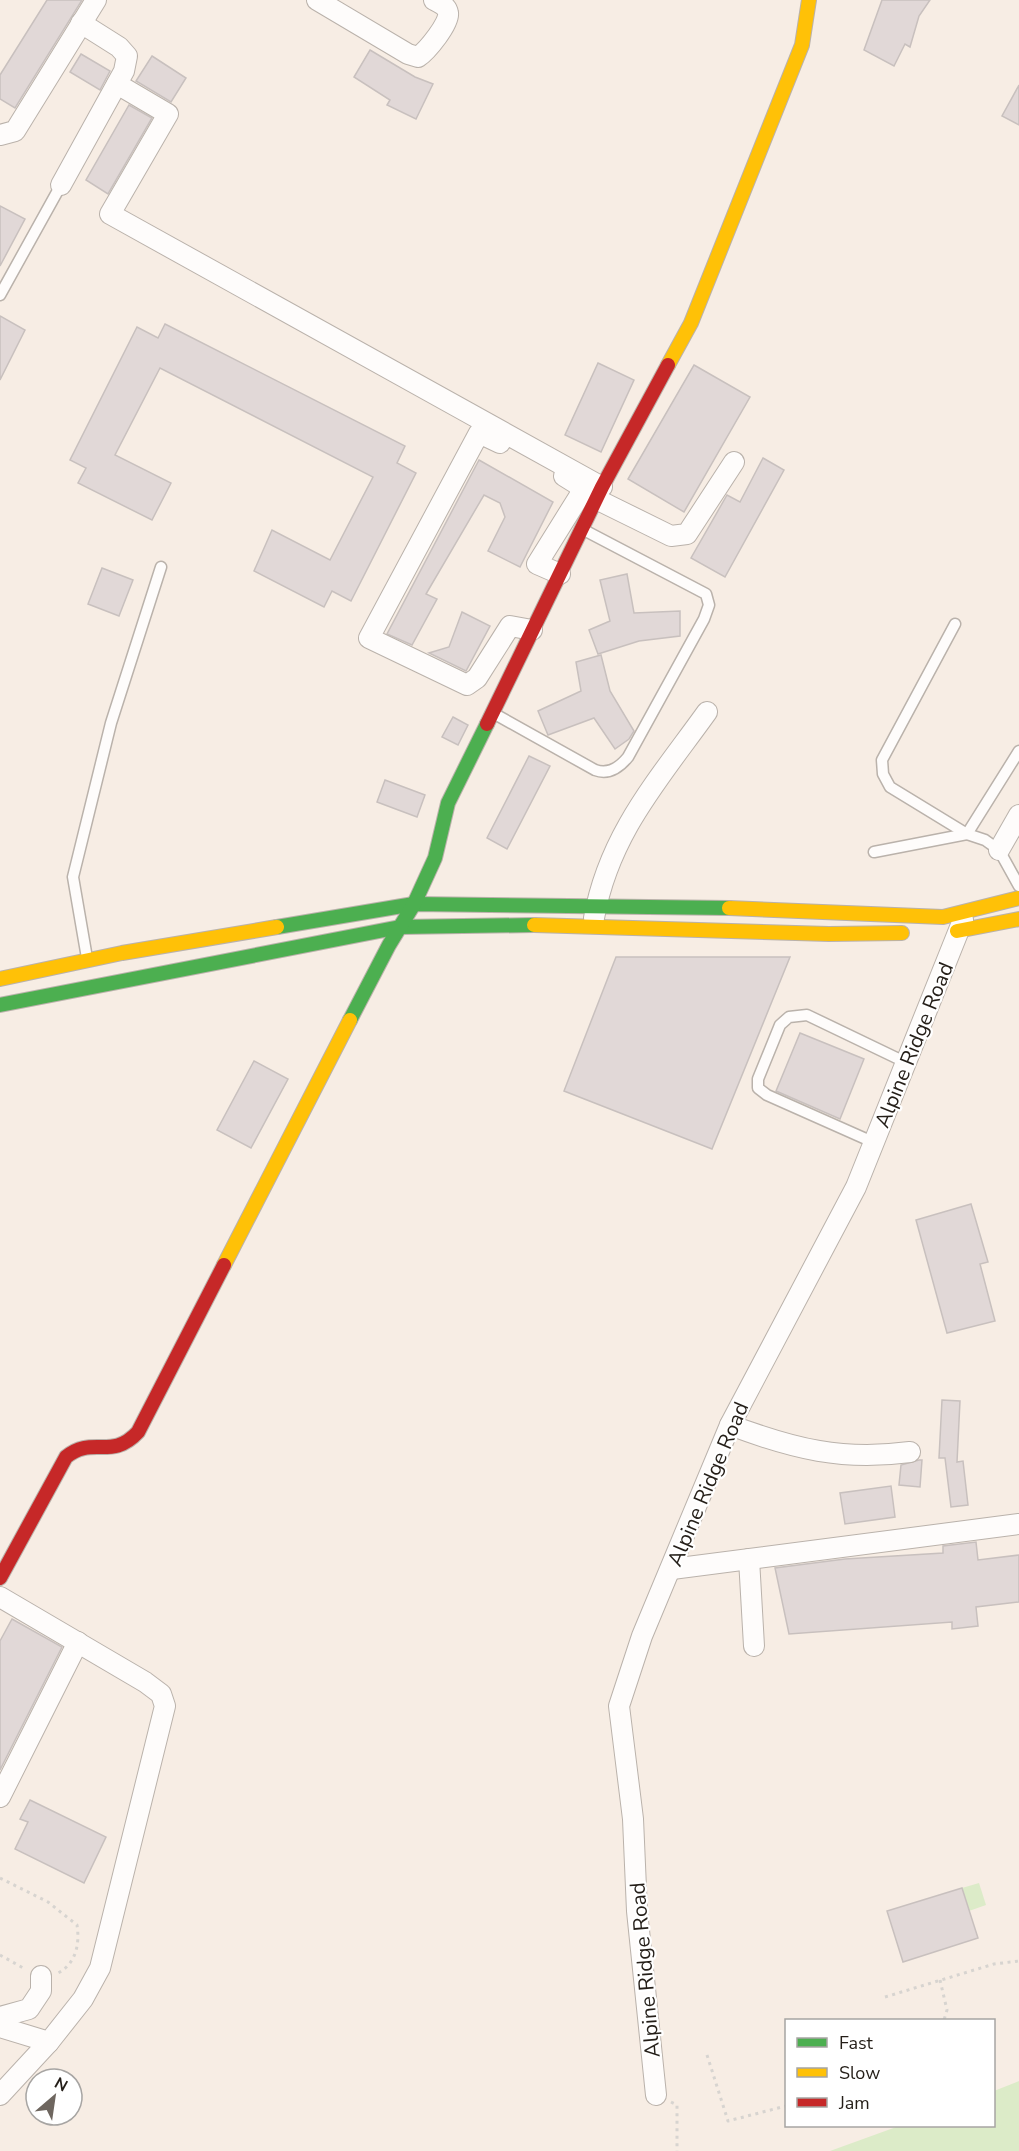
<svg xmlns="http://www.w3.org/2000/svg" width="1019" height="2151" viewBox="0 0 1019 2151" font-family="'Nunito Sans',sans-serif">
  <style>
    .green { fill: #dcebc8 }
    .building { fill: #e1d8d7; stroke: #c8c0be; stroke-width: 1.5 }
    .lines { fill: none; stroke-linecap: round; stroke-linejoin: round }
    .lane-casing { stroke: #bab2ab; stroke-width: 13 }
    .street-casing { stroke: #bab2ab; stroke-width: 22 }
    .fast-casing { stroke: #bab2ab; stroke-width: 16 }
    .slow-casing { stroke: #bab2ab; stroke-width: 16 }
    .jam-casing { stroke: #bab2ab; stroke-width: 16 }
    .path { stroke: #d7d4d0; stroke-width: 3; stroke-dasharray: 3 4.5; stroke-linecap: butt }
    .lane { stroke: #fefcfb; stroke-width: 10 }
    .street { stroke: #fefcfb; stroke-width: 20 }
    .fast { stroke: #4caf50; stroke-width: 14 }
    .slow { stroke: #ffc107; stroke-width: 14 }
    .jam { stroke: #c62828; stroke-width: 14 }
    .labels { text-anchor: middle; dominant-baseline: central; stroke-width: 4.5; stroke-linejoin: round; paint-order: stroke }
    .street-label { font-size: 21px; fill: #241e18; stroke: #fff }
  </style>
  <rect width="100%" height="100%" fill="#f7ede4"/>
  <!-- green -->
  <g class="green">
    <polygon points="979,1883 986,1905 969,1911 962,1888"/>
    <polygon points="1019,2081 1019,2151 830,2151 899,2126 994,2126 994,2091"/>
  </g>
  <!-- building -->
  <g class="building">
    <polygon points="47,0 82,0 15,108 0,99 0,75"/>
    <polygon points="882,0 930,0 919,16 910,47 905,44 894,66 864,50"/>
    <polygon points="370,50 415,77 433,84 416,119 387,105 390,100 354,77"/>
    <polygon points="81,54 110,71 100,90 70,72"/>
    <polygon points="152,56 186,78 171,102 136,81"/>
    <polygon points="1019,85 1019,125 1002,116"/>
    <polygon points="129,105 152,118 108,194 86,180"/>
    <polygon points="0,206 25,219 0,266"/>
    <polygon points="0,316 25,330 0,380"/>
    <polygon points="165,324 405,446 397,463 416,473 351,601 332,591 324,607 254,571 272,530 330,560 373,477 160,368 115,455 171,483 152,520 78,483 86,468 70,460 137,327 158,338"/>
    <polygon points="598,363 634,380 601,452 565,435"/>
    <polygon points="694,365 750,397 684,512 628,479"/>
    <polygon points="763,458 784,470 725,577 691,558 727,495 740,502"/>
    <polygon points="479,460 553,502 520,567 488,551 505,517 500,503 484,495 426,594 437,599 412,645 387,634"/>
    <polygon points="102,568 133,580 119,616 88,604"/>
    <polygon points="627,574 634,613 680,611 680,636 639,641 598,654 589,630 610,621 600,580"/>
    <polygon points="462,612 490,626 466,671 429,653 449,647"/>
    <polygon points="601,655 610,691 634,731 629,739 615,749 594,718 548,735 538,711 581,691 576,662"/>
    <polygon points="453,717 468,725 458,745 442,737"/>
    <polygon points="529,756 550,766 507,849 487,838"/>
    <polygon points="385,780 425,795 417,817 377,802"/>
    <polygon points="616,957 790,957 712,1149 564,1091"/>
    <polygon points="800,1033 864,1059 840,1119 776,1091"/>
    <polygon points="254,1061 288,1079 251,1148 217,1130"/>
    <polygon points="971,1204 988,1262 980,1264 995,1321 947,1333 916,1220"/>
    <polygon points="942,1400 960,1401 957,1462 963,1461 968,1505 951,1507 945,1458 939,1458"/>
    <polygon points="919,1460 922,1460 920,1487 899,1485 901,1465"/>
    <polygon points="891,1486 895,1517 845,1524 840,1493"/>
    <polygon points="976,1542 978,1560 1019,1555 1019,1602 976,1607 978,1626 952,1629 952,1622 789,1634 775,1568 845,1559 943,1553 943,1546"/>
    <polygon points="12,1619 62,1647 0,1770 0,1641"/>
    <polygon points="30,1800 106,1837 84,1883 15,1849 28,1822 20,1819"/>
    <polygon points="962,1888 978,1938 903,1962 887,1911"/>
  </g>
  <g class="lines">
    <defs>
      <g id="lane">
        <polyline points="0,295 61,185"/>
        <polyline points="955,624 882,760 883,774 890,787 967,834 985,840 999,850 1019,886"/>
        <path d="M493,713L595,770C608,775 619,768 628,757L704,619L709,605L706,594L582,529"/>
        <polyline points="874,852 967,834 1019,751"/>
        <polyline points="87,958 73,877 111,723 161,567"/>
        <polyline points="875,1143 767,1095 758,1088 758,1079 780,1025 789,1017 807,1015 907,1063"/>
      </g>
      <g id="street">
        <path d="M317,0L408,54L418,57C427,51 450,23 448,13C447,6 440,3 434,0"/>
        <polyline points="117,84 168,114 110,214 602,487"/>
        <polyline points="0,135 15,131 96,0"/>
        <polyline points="61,185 124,71 127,56 119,47 81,23"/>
        <polyline points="500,443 479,433 369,638 467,685 477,678 510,626 532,630"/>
        <polyline points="596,499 671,536 687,534 734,462"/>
        <polyline points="560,574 537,564 580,495 580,486 564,476"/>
        <polyline points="999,850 1019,815"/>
        <path d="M594,918C609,834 659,779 707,712"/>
        <path d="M730,1425C794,1449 842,1461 910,1452"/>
        <polyline points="749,1559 754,1646"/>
        <polyline points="672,1569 1019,1524"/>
        <polyline points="0,1597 145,1682 161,1694 165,1706 100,1968 83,1999 49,2042 0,2027"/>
        <polyline points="0,1797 78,1642"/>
        <polyline points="0,2017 29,2009 41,1991 41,1976"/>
        <polyline points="0,2095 49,2042"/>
        <polyline points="656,2095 637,1911 633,1819 619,1706 642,1636 730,1425 856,1187 963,920"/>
      </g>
      <g id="fast">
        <polyline points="277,927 414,904 729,908"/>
        <polyline points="0,1005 400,927 534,925"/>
        <polyline points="350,1020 389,945 414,904 435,858 448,803 487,724"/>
      </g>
      <g id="slow">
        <polyline points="668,365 691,323 802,45 809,0"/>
        <polyline points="729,908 943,917 1019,898"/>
        <polyline points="534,925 829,934 902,933"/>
        <polyline points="957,931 1019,919"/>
        <polyline points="0,979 122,953 277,927"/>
        <polyline points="224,1265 350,1020"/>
      </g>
      <g id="jam">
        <polyline points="487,724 602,487 668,365"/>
        <path d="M0,1578L66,1457C93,1435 111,1461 138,1432L224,1265"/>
      </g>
    </defs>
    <!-- lane casing -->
    <use href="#lane" class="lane-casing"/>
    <!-- street casing -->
    <use href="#street" class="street-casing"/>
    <!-- fast casing -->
    <use href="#fast" class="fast-casing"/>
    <!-- slow casing -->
    <use href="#slow" class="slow-casing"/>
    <!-- jam casing -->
    <use href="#jam" class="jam-casing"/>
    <!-- path -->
    <g class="path">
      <path d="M0,1878L48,1902L77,1925C80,1944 76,1965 56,1974"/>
      <polyline points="0,1955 25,1969"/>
      <polyline points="940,1980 947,2010 944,2020"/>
      <polyline points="885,1997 994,1964 1019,1961"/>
      <polyline points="707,2055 728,2121 786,2106"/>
      <polyline points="671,2102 677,2105 677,2151"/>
    </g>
    <!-- lane -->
    <use href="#lane" class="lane"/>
    <!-- street -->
    <use href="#street" class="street"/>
    <!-- fast -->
    <use href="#fast" class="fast"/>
    <!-- slow -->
    <use href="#slow" class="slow"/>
    <!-- jam -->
    <use href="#jam" class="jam"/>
  </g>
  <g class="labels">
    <!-- street labels -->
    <g class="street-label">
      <text transform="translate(914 1045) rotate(-68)">Alpine Ridge Road</text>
      <text transform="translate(708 1484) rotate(-67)">Alpine Ridge Road</text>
      <text transform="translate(645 1970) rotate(-95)">Alpine Ridge Road</text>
    </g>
  </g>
  <!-- legend -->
  <rect x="785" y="2019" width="210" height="108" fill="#ffffff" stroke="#a7a5a3" stroke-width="1.5"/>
  <rect x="797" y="2038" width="30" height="9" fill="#4caf50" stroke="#a7a5a3" stroke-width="1.5"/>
  <text x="839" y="2049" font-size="18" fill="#241e18">Fast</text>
  <rect x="797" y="2068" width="30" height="9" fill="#ffc107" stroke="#a7a5a3" stroke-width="1.5"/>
  <text x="839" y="2079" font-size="18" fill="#241e18">Slow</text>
  <rect x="797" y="2098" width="30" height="9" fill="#c62828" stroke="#a7a5a3" stroke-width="1.5"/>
  <text x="839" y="2109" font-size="18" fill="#241e18">Jam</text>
  <!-- north arrow -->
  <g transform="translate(54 2097) rotate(29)"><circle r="28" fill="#ffffff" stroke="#a7a5a3" stroke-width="1.5"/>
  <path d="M0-4.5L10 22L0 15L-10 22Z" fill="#6e665f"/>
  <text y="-9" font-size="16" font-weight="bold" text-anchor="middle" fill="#241e18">N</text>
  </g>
</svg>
